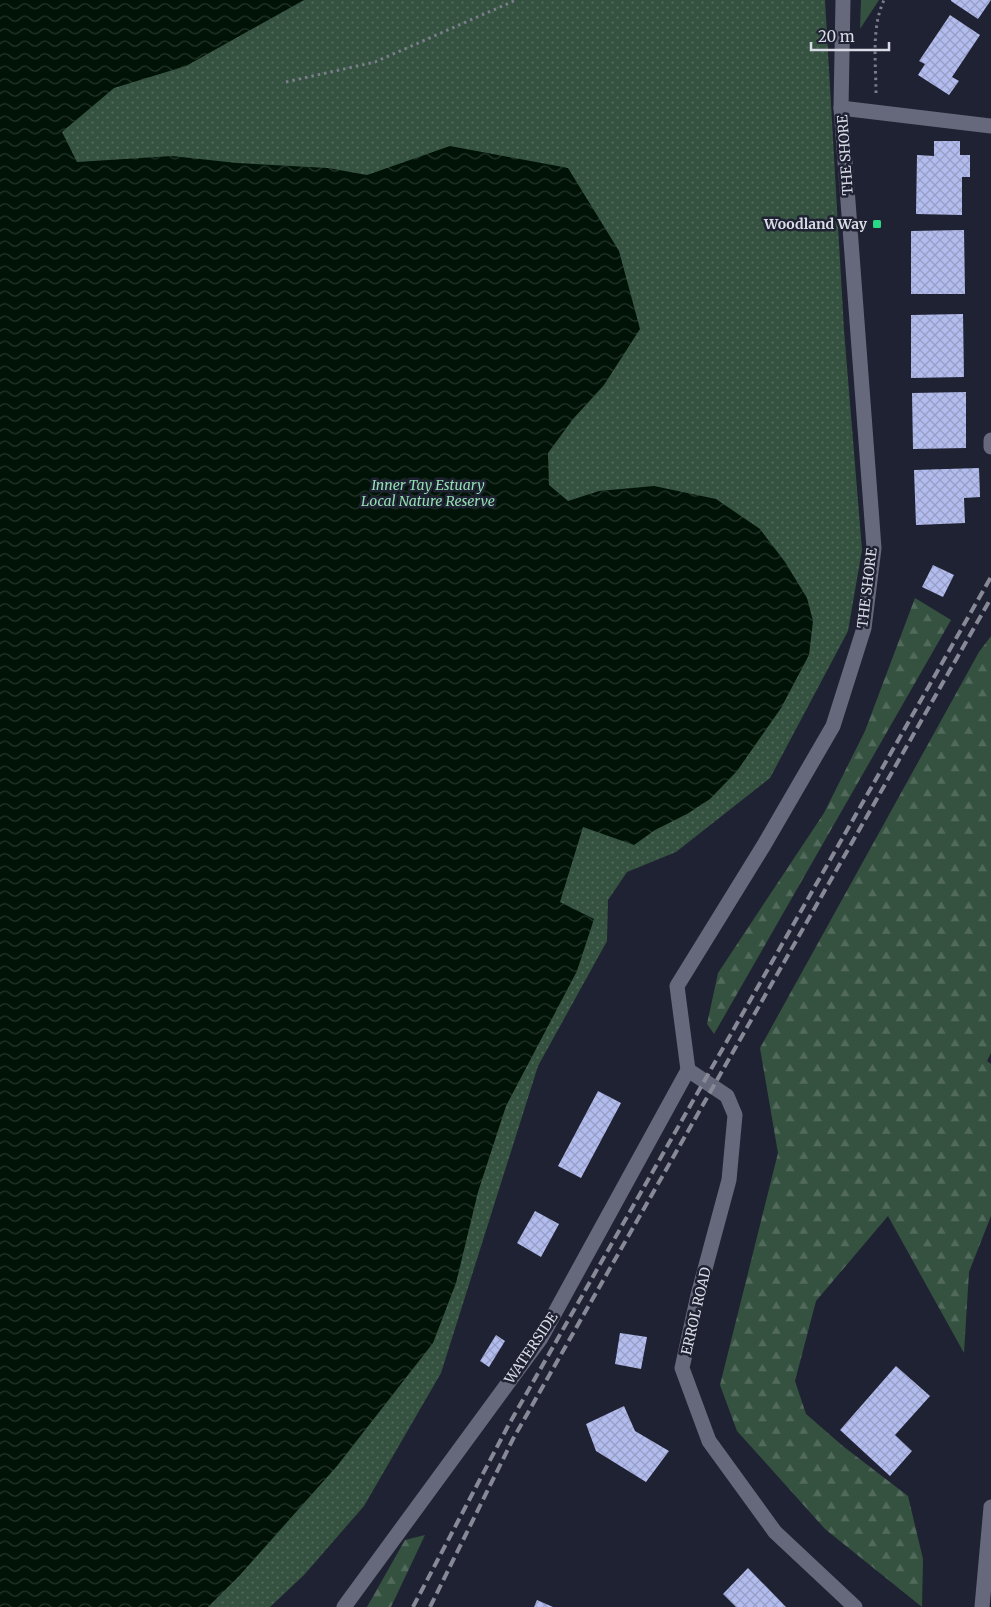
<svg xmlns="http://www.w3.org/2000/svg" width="991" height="1607" viewBox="0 0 991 1607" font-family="Merriweather,serif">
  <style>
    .grass { fill: #355240 }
    .forest { fill: url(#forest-firs) }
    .park { fill: url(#park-dots) }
    .water { fill: url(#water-waves) }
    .building { fill: url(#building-cross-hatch) }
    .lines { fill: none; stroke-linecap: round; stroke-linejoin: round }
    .path { stroke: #7b7d8b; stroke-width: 3; stroke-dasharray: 2.5 4; stroke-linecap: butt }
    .minor { stroke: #66697c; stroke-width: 15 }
    .tertiary { stroke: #66697c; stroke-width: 15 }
    .rail { stroke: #878996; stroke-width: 4; stroke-dasharray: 10 5; stroke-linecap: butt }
    .poi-dot { fill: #29d885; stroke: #1f2232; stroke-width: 2 }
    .labels { text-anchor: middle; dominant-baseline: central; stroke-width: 5; stroke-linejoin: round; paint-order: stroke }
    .street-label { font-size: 14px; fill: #d9dbe6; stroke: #1f2232 }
    .poi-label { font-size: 14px; font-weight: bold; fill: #d9dbe6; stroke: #1f2232; text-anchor: end }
    .park-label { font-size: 14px; font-style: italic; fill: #92dfaf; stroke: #1f2232 }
  </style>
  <defs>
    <pattern id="forest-firs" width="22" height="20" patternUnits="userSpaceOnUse" patternTransform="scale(1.25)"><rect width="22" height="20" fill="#355240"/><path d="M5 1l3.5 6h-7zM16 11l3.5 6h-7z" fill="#526a5c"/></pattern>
    <pattern id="park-dots" width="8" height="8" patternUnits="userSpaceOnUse" patternTransform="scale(1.25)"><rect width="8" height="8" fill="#355240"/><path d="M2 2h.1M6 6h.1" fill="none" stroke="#526a5c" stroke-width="1.8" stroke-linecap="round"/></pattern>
    <pattern id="water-waves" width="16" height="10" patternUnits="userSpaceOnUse" patternTransform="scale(1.25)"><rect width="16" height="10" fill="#001306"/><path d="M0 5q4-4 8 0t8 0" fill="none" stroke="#25352a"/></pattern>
    <pattern id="building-cross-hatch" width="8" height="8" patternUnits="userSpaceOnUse" patternTransform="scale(1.25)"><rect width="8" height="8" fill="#b3bcee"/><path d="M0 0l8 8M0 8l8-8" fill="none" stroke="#969ec4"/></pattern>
  </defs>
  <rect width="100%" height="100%" fill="#1f2232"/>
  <!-- grass -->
  <polygon class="grass" points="861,0 879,0 860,29"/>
  <!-- forest -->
  <g class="forest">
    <polygon points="915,598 951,620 714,1034 707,1024 718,973 824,813 865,731"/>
    <polygon points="991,636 991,1053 987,1061 991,1064 991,1216 969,1272 964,1353 888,1216 816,1301 795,1381 806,1414 844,1447 908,1496 923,1559 922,1607 825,1529 737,1431 720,1385 778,1153 760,1048 979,652"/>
    <polygon points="425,1535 391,1607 367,1607 405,1540"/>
  </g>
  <!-- park -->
  <polygon class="park" points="0,0 825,0 844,330 862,550 848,631 770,778 676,852 627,872 608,900 607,941 538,1066 441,1373 364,1506 304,1575 270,1607 0,1607"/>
  <!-- water -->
  <polygon class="water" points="0,0 304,0 186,66 114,88 62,132 77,162 172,156 237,163 328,168 367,175 450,146 568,168 619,251 640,329 604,385 573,419 548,453 549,485 568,501 599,491 654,486 716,499 760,529 785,562 807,598 813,621 809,655 781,708 737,771 710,799 687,814 655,830 634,845 583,827 560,902 594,919 577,971 506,1106 478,1192 456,1283 433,1343 337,1466 240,1575 208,1607 0,1607"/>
  <!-- building -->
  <g class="building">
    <polygon points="951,0 991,0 978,19 951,1"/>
    <polygon points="950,15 980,35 952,77 959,81 949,95 918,75 925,64 919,61"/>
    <polygon points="934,141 960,141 960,155 970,155 970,177 962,177 962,215 916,214 917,155 934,156"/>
    <polygon points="964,230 965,294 911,294 911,231"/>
    <polygon points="963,314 964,377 911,378 911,315"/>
    <polygon points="966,392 966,448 913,449 912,393"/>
    <polygon points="979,468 980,497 964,498 965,523 916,525 914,470"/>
    <polygon points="933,565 954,575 943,597 922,587"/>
    <polygon points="598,1091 621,1103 581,1178 558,1166"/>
    <polygon points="535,1211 559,1224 541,1257 517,1243"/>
    <polygon points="620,1333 647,1337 641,1369 615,1364"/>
    <polygon points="496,1335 505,1341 489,1367 480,1361"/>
    <polygon points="896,1366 930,1396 895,1435 912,1451 890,1476 840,1430"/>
    <polygon points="624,1406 635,1431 669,1451 646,1482 596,1451 586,1424"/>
    <polygon points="748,1568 786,1607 736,1607 723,1594"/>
    <polygon points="537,1600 553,1607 534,1607"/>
  </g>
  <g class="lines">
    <!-- path -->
    <g class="path">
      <polyline points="286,82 375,62 516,0"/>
      <path d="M876,93C876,63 871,28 884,0"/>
    </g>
    <!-- minor -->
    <g class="minor">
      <polyline points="841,108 991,126"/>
      <polyline points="991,447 991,440"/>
      <polyline points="344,1607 541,1338 688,1070"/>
      <polyline points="982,1607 991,1507"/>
    </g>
    <!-- tertiary -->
    <polyline class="tertiary" points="843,0 841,108 874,548 864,628 833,726 764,845 677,986 688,1070 727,1096 735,1115 729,1180 698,1295 682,1368 709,1441 775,1532 855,1607"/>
    <!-- rail -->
    <g class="rail">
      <polyline points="413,1607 508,1426 991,577"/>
      <polyline points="430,1607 513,1439 991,598"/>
    </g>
  </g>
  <!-- markers -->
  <rect class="poi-dot" x="872" y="219" width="10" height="10" rx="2.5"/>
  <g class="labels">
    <!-- street labels -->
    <g class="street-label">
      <text transform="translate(845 155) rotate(-94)">THE SHORE</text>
      <text transform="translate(867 588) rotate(-83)">THE SHORE</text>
      <text transform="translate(696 1311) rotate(-77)">ERROL ROAD</text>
      <text transform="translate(531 1348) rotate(-56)">WATERSIDE</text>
    </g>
    <!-- poi labels -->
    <g class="poi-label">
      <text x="867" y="224">Woodland Way</text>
    </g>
    <!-- park labels -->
    <g class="park-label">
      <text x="428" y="485">Inner Tay Estuary<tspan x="428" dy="16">Local Nature Reserve</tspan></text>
    </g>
  </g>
  <!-- scale -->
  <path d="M811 42v8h78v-8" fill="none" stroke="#d9dbe6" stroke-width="2.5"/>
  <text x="818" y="42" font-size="15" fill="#d9dbe6" stroke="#1f2232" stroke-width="4" paint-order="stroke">20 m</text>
</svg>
